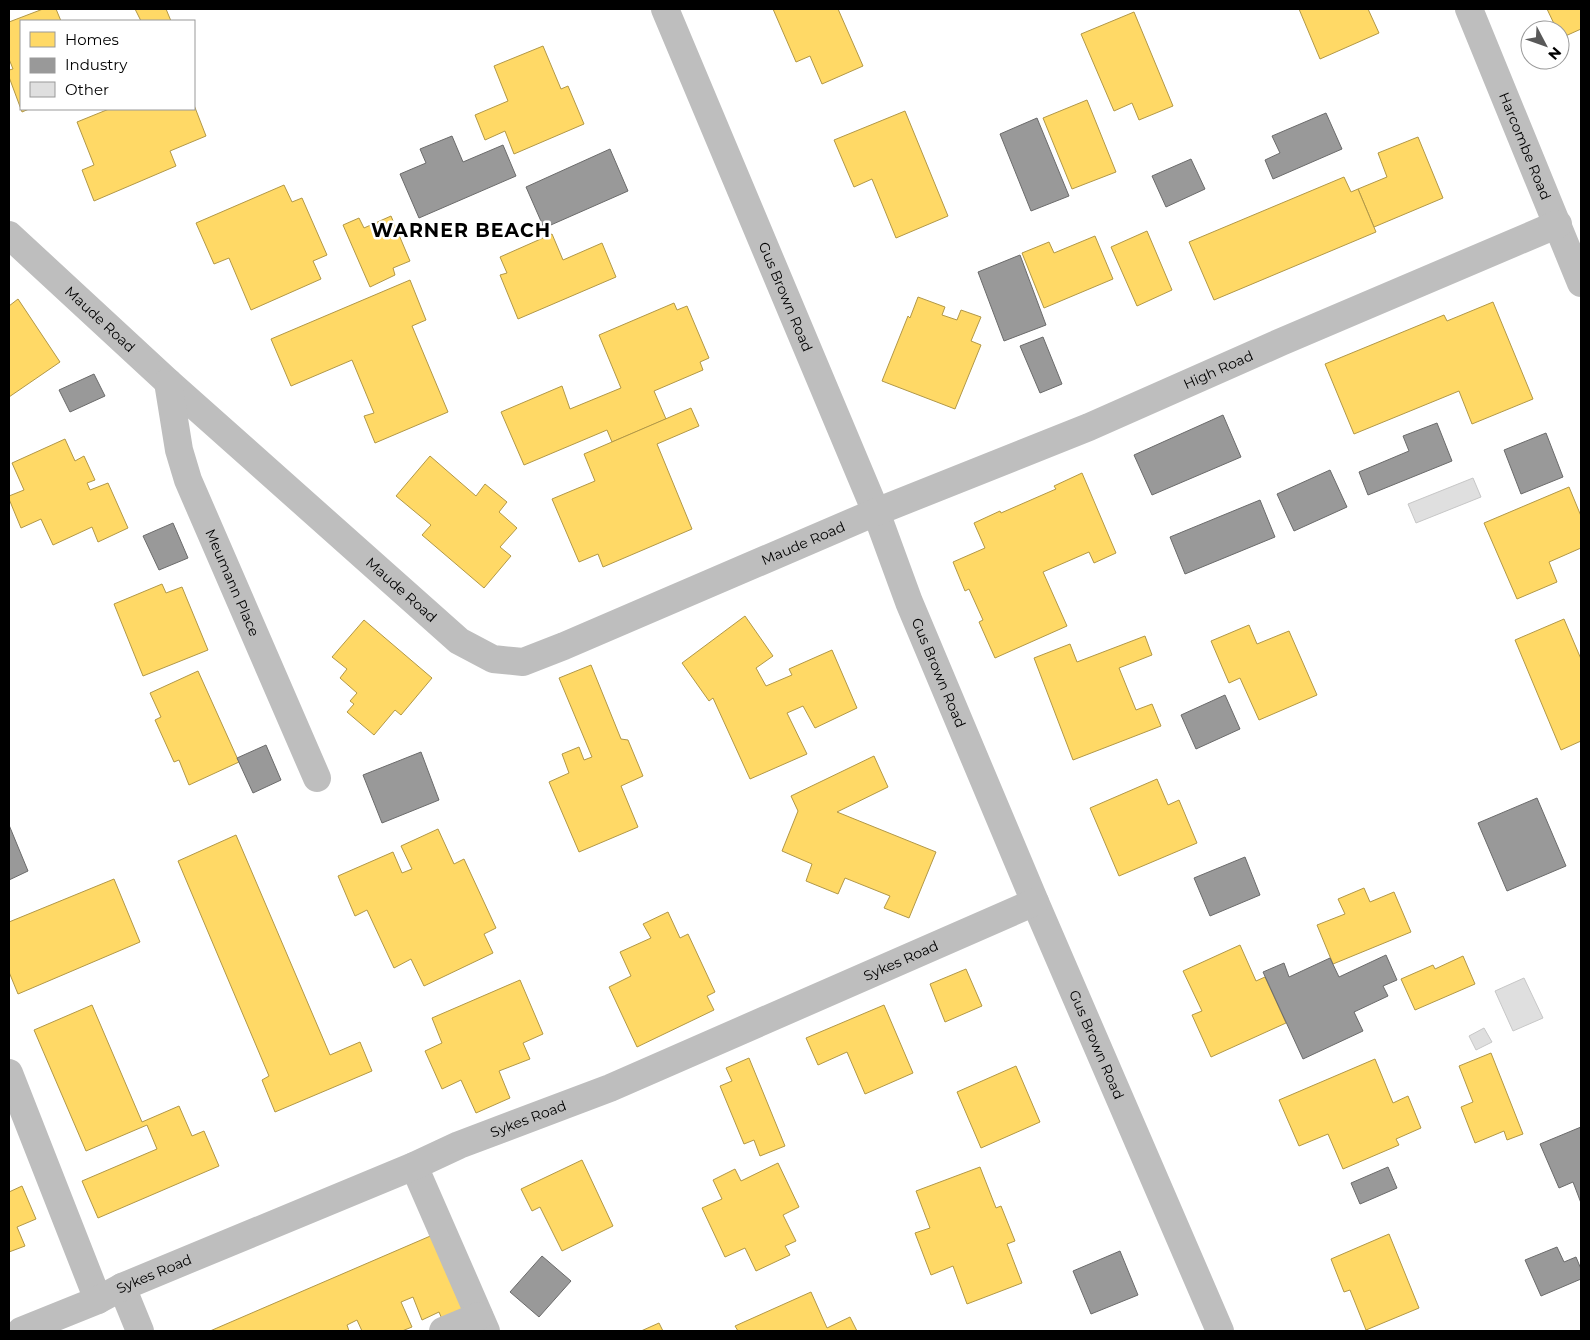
<svg xmlns="http://www.w3.org/2000/svg" width="1590" height="1340" viewBox="0 0 1590 1340" font-family="Montserrat,sans-serif">
  <style>
    .homes { fill: #ffd966; stroke: #b29847 }
    .industry { fill: #999; stroke: #6b6b6b }
    .building { fill: #dfdfdf; stroke: #c7c7c7 }
    .lines { fill: none; stroke-linecap: round; stroke-linejoin: round }
    .minor { stroke: #bebebe; stroke-width: 28 }
    .labels { text-anchor: middle; dominant-baseline: central; stroke-width: 5; stroke-linejoin: round; paint-order: stroke }
    .street-label { font-size: 14px; fill: #000; stroke: #fff }
    .district-label { font-size: 19px; font-weight: bold; letter-spacing: 1px; fill: #000; stroke: #fff }
  </style>
  <rect width="100%" height="100%" fill="#fff"/>
  <!-- homes -->
  <g class="homes">
    <polygon points="43,9 56,9 61,21 21,21 21,109 29,109 22,112 9,77 9,70 13,69 9,59 9,22"/>
    <polygon points="135,9 166,9 171,21 141,21"/>
    <polygon points="773,9 838,9 863,66 822,84 810,56 796,62"/>
    <polygon points="1299,9 1368,9 1379,33 1320,59"/>
    <polygon points="1547,9 1581,9 1581,29 1561,38 1560,30 1557,30"/>
    <polygon points="1134,12 1173,106 1139,120 1132,103 1114,111 1081,34"/>
    <polygon points="543,46 561,89 568,86 584,124 514,154 505,131 485,140 475,115 508,101 494,66"/>
    <polygon points="1087,100 1116,172 1072,189 1043,118"/>
    <polygon points="194,105 206,136 170,151 176,166 94,201 82,170 94,165 77,122 109,109 194,109"/>
    <polygon points="905,111 948,216 896,238 872,179 854,187 834,140"/>
    <polygon points="1418,137 1443,198 1374,227 1358,189 1387,177 1378,153"/>
    <polygon points="1344,177 1351,192 1358,189 1376,232 1214,300 1189,242"/>
    <polygon points="284,185 292,202 302,198 327,255 313,261 321,279 251,310 229,258 214,264 196,223"/>
    <polygon points="391,216 410,261 393,268 395,275 370,287 343,225 359,218 364,228"/>
    <polygon points="1147,231 1172,290 1137,306 1111,247"/>
    <polygon points="552,234 563,260 602,243 616,277 518,319 500,275 507,273 500,257"/>
    <polygon points="1095,236 1113,279 1044,308 1022,253 1049,242 1054,253"/>
    <polygon points="410,280 426,320 412,326 448,412 375,443 364,416 374,413 352,360 291,386 271,339"/>
    <polygon points="918,297 945,307 942,315 957,320 961,310 981,317 971,341 981,345 955,409 882,381 908,316 910,318"/>
    <polygon points="18,299 60,362 9,397 9,306"/>
    <polygon points="1493,302 1533,399 1472,424 1459,391 1354,434 1325,364 1444,315 1447,321"/>
    <polygon points="674,303 677,310 687,306 709,358 700,362 703,370 654,391 666,419 612,442 607,430 524,465 501,412 562,386 570,409 621,388 599,335"/>
    <polygon points="691,408 699,426 657,444 692,529 603,567 598,554 579,562 552,499 595,481 584,454"/>
    <polygon points="65,439 75,461 84,456 95,480 87,483 90,490 108,483 128,528 98,542 92,527 53,545 41,519 21,528 9,499 9,496 24,490 12,463"/>
    <polygon points="430,456 476,496 485,484 507,502 499,512 517,528 500,547 511,556 484,588 422,535 431,525 396,496"/>
    <polygon points="1082,473 1116,553 1094,563 1089,552 1043,572 1067,626 995,658 979,622 983,620 969,589 965,591 953,562 985,548 974,523 1000,511 1001,513 1056,489 1054,486"/>
    <polygon points="1569,487 1581,516 1581,548 1549,562 1557,582 1517,599 1484,523"/>
    <polygon points="162,584 166,593 182,587 208,650 143,676 114,604"/>
    <polygon points="745,616 773,656 756,668 766,686 792,675 789,669 832,650 857,708 815,728 803,706 787,713 807,754 750,779 713,698 709,701 682,663"/>
    <polygon points="1564,619 1581,659 1581,741 1561,750 1515,640"/>
    <polygon points="364,620 432,678 401,715 395,710 374,735 347,712 354,704 350,701 357,693 340,678 347,669 332,657"/>
    <polygon points="1249,625 1257,644 1289,631 1317,695 1259,720 1240,678 1229,683 1211,641"/>
    <polygon points="1145,636 1152,655 1119,668 1136,710 1152,704 1161,726 1073,760 1034,658 1070,644 1077,662"/>
    <polygon points="591,665 621,739 628,740 643,776 621,786 638,827 579,852 549,782 569,773 562,754 579,747 584,760 592,757 559,678"/>
    <polygon points="198,671 239,762 189,785 179,760 174,762 155,720 161,717 150,693"/>
    <polygon points="874,756 888,787 837,812 936,852 909,918 884,908 890,896 845,878 838,894 806,881 812,864 782,851 798,811 791,796"/>
    <polygon points="1157,779 1168,805 1179,800 1197,843 1119,876 1090,808"/>
    <polygon points="438,829 454,864 464,859 496,928 484,934 493,953 424,986 411,959 394,968 367,910 355,916 338,876 393,852 402,873 412,869 401,846"/>
    <polygon points="236,835 330,1055 360,1042 372,1071 275,1112 262,1080 269,1076 178,861"/>
    <polygon points="114,879 140,942 18,994 9,972 9,922"/>
    <polygon points="1364,888 1370,902 1394,892 1411,932 1333,964 1317,925 1345,914 1338,899"/>
    <polygon points="668,912 680,938 688,934 715,992 707,996 714,1010 637,1047 609,987 631,976 620,952 651,938 643,924"/>
    <polygon points="1240,945 1256,981 1265,977 1286,1023 1211,1057 1192,1015 1202,1011 1183,971"/>
    <polygon points="1463,956 1475,984 1415,1010 1401,979 1433,965 1435,969"/>
    <polygon points="966,969 982,1006 945,1022 930,984"/>
    <polygon points="520,980 543,1034 523,1043 530,1059 499,1071 510,1098 476,1113 461,1080 442,1089 425,1051 442,1043 432,1018"/>
    <polygon points="92,1005 142,1122 179,1106 192,1136 204,1131 219,1166 98,1218 82,1181 157,1149 147,1125 86,1151 34,1030"/>
    <polygon points="884,1005 913,1073 865,1094 847,1052 818,1065 806,1038"/>
    <polygon points="1491,1053 1523,1134 1507,1140 1504,1131 1475,1143 1461,1107 1473,1102 1459,1066"/>
    <polygon points="749,1058 785,1146 760,1156 754,1140 744,1144 720,1086 732,1081 726,1068"/>
    <polygon points="1375,1059 1393,1103 1408,1096 1421,1128 1396,1139 1399,1145 1343,1169 1328,1134 1299,1146 1279,1100"/>
    <polygon points="1016,1066 1040,1122 981,1148 957,1092"/>
    <polygon points="582,1160 613,1226 562,1251 540,1207 532,1211 521,1189"/>
    <polygon points="778,1163 799,1207 783,1215 796,1241 785,1246 790,1255 756,1271 745,1248 725,1257 702,1208 722,1199 713,1180 735,1169 741,1181"/>
    <polygon points="980,1167 996,1208 1001,1206 1015,1241 1007,1244 1022,1283 967,1304 953,1266 931,1275 915,1233 930,1228 916,1191"/>
    <polygon points="22,1186 36,1219 17,1227 25,1246 9,1252 9,1192"/>
    <polygon points="435,1234 467,1309 442,1319 439,1312 422,1320 413,1297 401,1302 412,1327 402,1331 362,1331 357,1320 347,1325 349,1331 210,1331"/>
    <polygon points="1389,1234 1419,1308 1366,1330 1350,1290 1344,1292 1331,1259"/>
    <polygon points="811,1292 827,1328 850,1317 857,1331 738,1331 735,1326"/>
    <polygon points="659,1323 663,1331 641,1331"/>
  </g>
  <!-- industry -->
  <g class="industry">
    <polygon points="1326,113 1342,149 1273,179 1265,160 1280,153 1272,136"/>
    <polygon points="1037,118 1069,196 1031,211 1000,134"/>
    <polygon points="452,136 463,162 503,145 516,176 419,218 400,174 426,163 420,149"/>
    <polygon points="610,149 628,191 544,228 526,187"/>
    <polygon points="1191,159 1205,189 1166,207 1152,176"/>
    <polygon points="1020,255 1046,325 1004,341 978,272"/>
    <polygon points="1043,337 1062,384 1040,393 1020,346"/>
    <polygon points="94,374 105,396 70,412 59,390"/>
    <polygon points="1223,415 1241,457 1152,495 1134,455"/>
    <polygon points="1437,423 1452,461 1368,495 1359,472 1409,451 1403,436"/>
    <polygon points="1546,433 1563,477 1521,494 1504,450"/>
    <polygon points="1330,470 1347,507 1294,531 1277,494"/>
    <polygon points="1260,500 1275,537 1185,574 1170,537"/>
    <polygon points="173,523 188,558 159,570 143,536"/>
    <polygon points="1225,695 1240,729 1196,749 1181,715"/>
    <polygon points="266,745 281,780 253,793 237,758"/>
    <polygon points="421,752 439,800 382,823 363,775"/>
    <polygon points="1537,798 1566,866 1507,891 1478,823"/>
    <polygon points="9,825 28,871 9,880"/>
    <polygon points="1245,857 1260,895 1210,916 1194,878"/>
    <polygon points="1386,955 1397,980 1383,986 1388,996 1354,1012 1363,1031 1303,1059 1263,972 1284,963 1289,977 1330,958 1339,977"/>
    <polygon points="1581,1127 1581,1203 1573,1182 1559,1188 1540,1144"/>
    <polygon points="1388,1167 1397,1188 1360,1204 1351,1183"/>
    <polygon points="1557,1247 1564,1262 1576,1257 1581,1269 1581,1279 1541,1296 1525,1260"/>
    <polygon points="1120,1251 1138,1295 1091,1314 1073,1271"/>
    <polygon points="542,1256 571,1281 539,1317 510,1292"/>
  </g>
  <!-- building -->
  <g class="building">
    <polygon points="1473,478 1481,497 1416,523 1408,504"/>
    <polygon points="1524,978 1543,1018 1513,1031 1495,991"/>
    <polygon points="1484,1028 1492,1042 1476,1050 1469,1036"/>
  </g>
  <g class="lines">
    <!-- minor -->
    <g class="minor">
      <path id="s1" d="M665,9L876,512L909,602L1035,902L1220,1331"/>
      <path id="s2" d="M1469,9L1581,283"/>
      <path id="s3" d="M9,235L168,382L459,641L493,659L523,662L564,646L876,512L1089,427L1281,342L1558,224"/>
      <path id="s4" d="M168,382L179,450L188,480L317,778"/>
      <polyline points="9,1073 98,1300"/>
      <polyline points="414,1166 486,1331"/>
      <polyline points="122,1287 140,1331"/>
      <path id="s5" d="M21,1331L98,1300L122,1287L414,1166L459,1145L610,1088L1035,902"/>
      <polyline points="443,1331 479,1316"/>
    </g>
  </g>
  <g class="labels">
    <!-- street labels -->
    <g class="street-label">
      <text stroke="none"><textPath href="#s2" startOffset="148">Harcombe Road</textPath></text>
      <text stroke="none"><textPath href="#s1" startOffset="312">Gus Brown Road</textPath></text>
      <text stroke="none"><textPath href="#s3" startOffset="124">Maude Road</textPath></text>
      <text stroke="none"><textPath href="#s3" startOffset="1429">High Road</textPath></text>
      <text stroke="none"><textPath href="#s3" startOffset="979">Maude Road</textPath></text>
      <text stroke="none"><textPath href="#s4" startOffset="212">Meumann Place</textPath></text>
      <text stroke="none"><textPath href="#s3" startOffset="529">Maude Road</textPath></text>
      <text stroke="none"><textPath href="#s1" startOffset="718">Gus Brown Road</textPath></text>
      <text stroke="none"><textPath href="#s5" startOffset="955">Sykes Road</textPath></text>
      <text stroke="none"><textPath href="#s1" startOffset="1122">Gus Brown Road</textPath></text>
      <text stroke="none"><textPath href="#s5" startOffset="550">Sykes Road</textPath></text>
      <text stroke="none"><textPath href="#s5" startOffset="145">Sykes Road</textPath></text>
    </g>
    <!-- district labels -->
    <g class="district-label">
      <text x="461" y="230">WARNER BEACH</text>
    </g>
  </g>
  <!-- border -->
  <rect width="1590" height="1340" fill="none" stroke="#000000" stroke-width="20"/>
  <!-- legend -->
  <rect x="20" y="20" width="175" height="90" fill="#ffffff" stroke="#999999"/>
  <rect x="30" y="32" width="25" height="15" fill="#ffd966" stroke="#999999"/>
  <text x="65" y="45" font-size="15" fill="#000000">Homes</text>
  <rect x="30" y="58" width="25" height="15" fill="#999999" stroke="#999999"/>
  <text x="65" y="70" font-size="15" fill="#000000">Industry</text>
  <rect x="30" y="82" width="25" height="15" fill="#dfdfdf" stroke="#999999"/>
  <text x="65" y="95" font-size="15" fill="#000000">Other</text>
  <!-- north arrow -->
  <g transform="translate(1545 45) rotate(131)"><circle r="24" fill="#ffffff" stroke="#999999"/>
  <path d="M0-4L9 19L0 12L-9 19Z" fill="#595959"/>
  <text y="-8" font-size="14" font-weight="bold" text-anchor="middle" fill="#000000">N</text>
  </g>
</svg>
